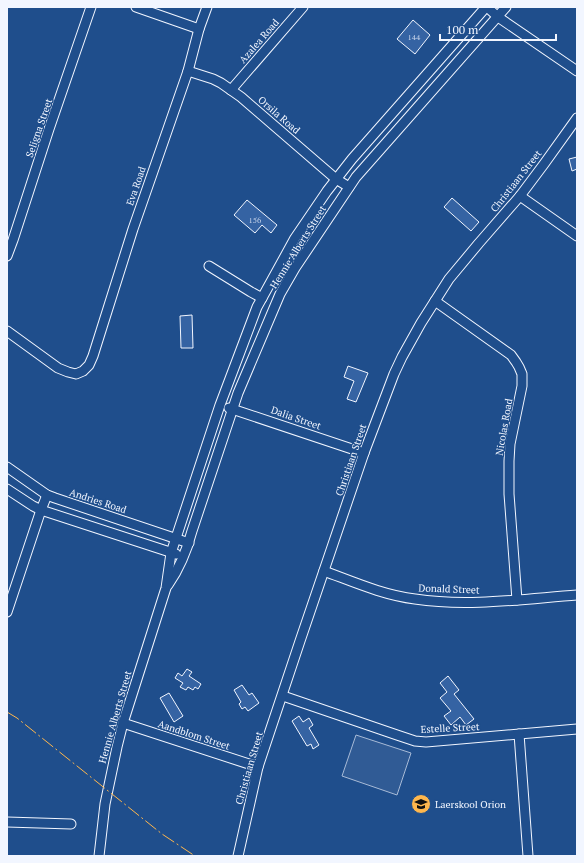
<svg xmlns="http://www.w3.org/2000/svg" width="584" height="863" viewBox="0 0 584 863" font-family="'PT Serif',serif">
  <style>
    .built { fill: #305b95; stroke: #a8bbd7 }
    .building { fill: #3563a3; stroke: #f2f6ff }
    .lines { fill: none; stroke-linecap: round; stroke-linejoin: round }
    .minor-casing { stroke: #f2f6ff; stroke-width: 11 }
    .minor { stroke: #1f4e8c; stroke-width: 9 }
    .power { stroke: #ffb74d; stroke-width: 1; stroke-dasharray: 14 3 2 3; stroke-linecap: butt }
    .labels { text-anchor: middle; dominant-baseline: central; stroke-width: 3; stroke-linejoin: round; paint-order: stroke }
    .number-label { font-size: 8px; fill: #c3d1e8 }
    .street-label { font-size: 10px; fill: #f2f6ff; stroke: #1f4e8c }
    .poi-label { font-size: 10px; fill: #f2f6ff; stroke: #1f4e8c; text-anchor: start }
  </style>
  <rect width="100%" height="100%" fill="#1f4e8c"/>
  <!-- built -->
  <polygon class="built" points="356,735 411,753 397,795 342,776"/>
  <!-- building -->
  <g class="building">
    <polygon points="413,20 430,35 415,54 397,39"/>
    <polygon points="577,157 577,169 572,171 569,159"/>
    <polygon points="452,198 479,222 471,231 444,207"/>
    <polygon points="247,200 277,225 271,233 262,225 255,233 234,215"/>
    <polygon points="192,315 193,348 181,348 180,316"/>
    <polygon points="348,366 368,373 356,402 347,399 354,381 344,377"/>
    <polygon points="187,669 192,672 189,676 201,684 198,689 195,687 193,690 188,687 186,690 180,687 183,683 175,678 178,673 182,676"/>
    <polygon points="448,676 459,690 454,694 474,719 466,725 460,717 451,725 444,716 451,711 440,698 447,692 440,683"/>
    <polygon points="242,685 249,695 252,693 259,703 248,711 245,707 242,709 239,704 241,702 234,690"/>
    <polygon points="169,693 183,716 174,722 160,698"/>
    <polygon points="299,716 303,722 309,718 313,725 309,728 319,745 313,749 311,744 307,746 292,721"/>
  </g>
  <g class="lines">
    <defs>
      <g id="minor">
        <polyline points="136,7 199,29"/>
        <polyline points="487,7 498,17 577,71"/>
        <polyline points="188,71 213,79 221,83 241,97 336,179 349,187"/>
        <polyline points="231,90 303,7"/>
        <polyline points="520,196 577,236"/>
        <polyline points="7,256 13,240 49,129 91,7"/>
        <polyline points="209,266 251,292 262,298"/>
        <polyline points="435,301 511,355 516,362 519,367 522,374 522,386 510,444 509,461 509,494 517,600"/>
        <polyline points="7,331 58,368 68,372 76,374 83,371 89,365 93,356 133,229 188,71 199,29 207,7"/>
        <polyline points="229,408 364,453"/>
        <polyline points="7,467 47,495 55,498 189,543"/>
        <polyline points="7,489 33,506 41,510 176,554"/>
        <path d="M324,571C354,582 383,595 415,599C468,607 523,599 577,595"/>
        <path d="M168,585C179,569 187,550 192,531L238,393L280,294L295,268L356,177L506,7"/>
        <polyline points="7,612 41,510 47,495"/>
        <polyline points="283,696 397,735 415,741 426,742 577,729"/>
        <polyline points="123,723 258,767"/>
        <polyline points="519,734 528,856"/>
        <polyline points="7,822 71,824"/>
        <polyline points="99,856 105,804 117,747 123,723 166,588 171,553 220,405 257,307 262,298 295,238 327,191 352,159 486,7"/>
        <polyline points="238,856 258,767 300,641 364,453 394,374 402,357 421,323 449,279 479,243 520,196 544,164 577,118"/>
      </g>
    </defs>
    <!-- minor casing -->
    <use href="#minor" class="minor-casing"/>
    <!-- minor -->
    <use href="#minor" class="minor"/>
    <!-- power -->
    <polyline class="power" points="7,712 17,718 162,834 195,856"/>
  </g>
  <!-- icons -->
  <defs>
    <symbol id="school-disc" viewBox="-11 -11 22 22"><circle r="9.5" fill="#ffb74d" stroke="#1f4e8c"/><path d="M0-5L7-2L0 1L-7-2ZM-4 1L0 2.5L4 1V4Q0 6-4 4Z" fill="#111"/></symbol>
  </defs>
  <g fill-rule="evenodd">
    <use href="#school-disc" x="410" y="793" width="22" height="22"/>
  </g>
  <g class="labels">
    <!-- number labels -->
    <g class="number-label">
      <text x="414" y="37">144</text>
      <text x="255" y="220">156</text>
    </g>
    <!-- street labels -->
    <g class="street-label">
      <text transform="translate(259 41) rotate(-49)">Azalea Road</text>
      <text transform="translate(279 115) rotate(41)">Orsila Road</text>
      <text transform="translate(39 128) rotate(-71)">Seligna Street</text>
      <text transform="translate(516 181) rotate(-52)">Christiaan Street</text>
      <text transform="translate(136 186) rotate(-71)">Eva Road</text>
      <text transform="translate(298 247) rotate(-58)">Hennie Alberts Street</text>
      <text transform="translate(296 418) rotate(19)">Dalia Street</text>
      <text transform="translate(504 427) rotate(-80)">Nicolas Road</text>
      <text transform="translate(351 460) rotate(-71)">Christiaan Street</text>
      <text transform="translate(98 501) rotate(18)">Andries Road</text>
      <text transform="translate(449 589) rotate(2)">Donald Street</text>
      <text transform="translate(115 717) rotate(-74)">Hennie Alberts Street</text>
      <text transform="translate(450 728) rotate(-3)">Estelle Street</text>
      <text transform="translate(194 735) rotate(18)">Aandblom Street</text>
      <text transform="translate(249 768) rotate(-74)">Christiaan Street</text>
    </g>
    <!-- poi labels -->
    <g class="poi-label">
      <text x="435" y="804">Laerskool Orion</text>
    </g>
  </g>
  <!-- border -->
  <rect width="584" height="863" fill="none" stroke="#f2f6ff" stroke-width="16"/>
  <!-- scale -->
  <path d="M440 34v6h116v-6" fill="none" stroke="#f2f6ff" stroke-width="2"/>
  <text x="446" y="34" font-size="12" fill="#f2f6ff" stroke="#1f4e8c" stroke-width="3" paint-order="stroke">100 m</text>
</svg>
